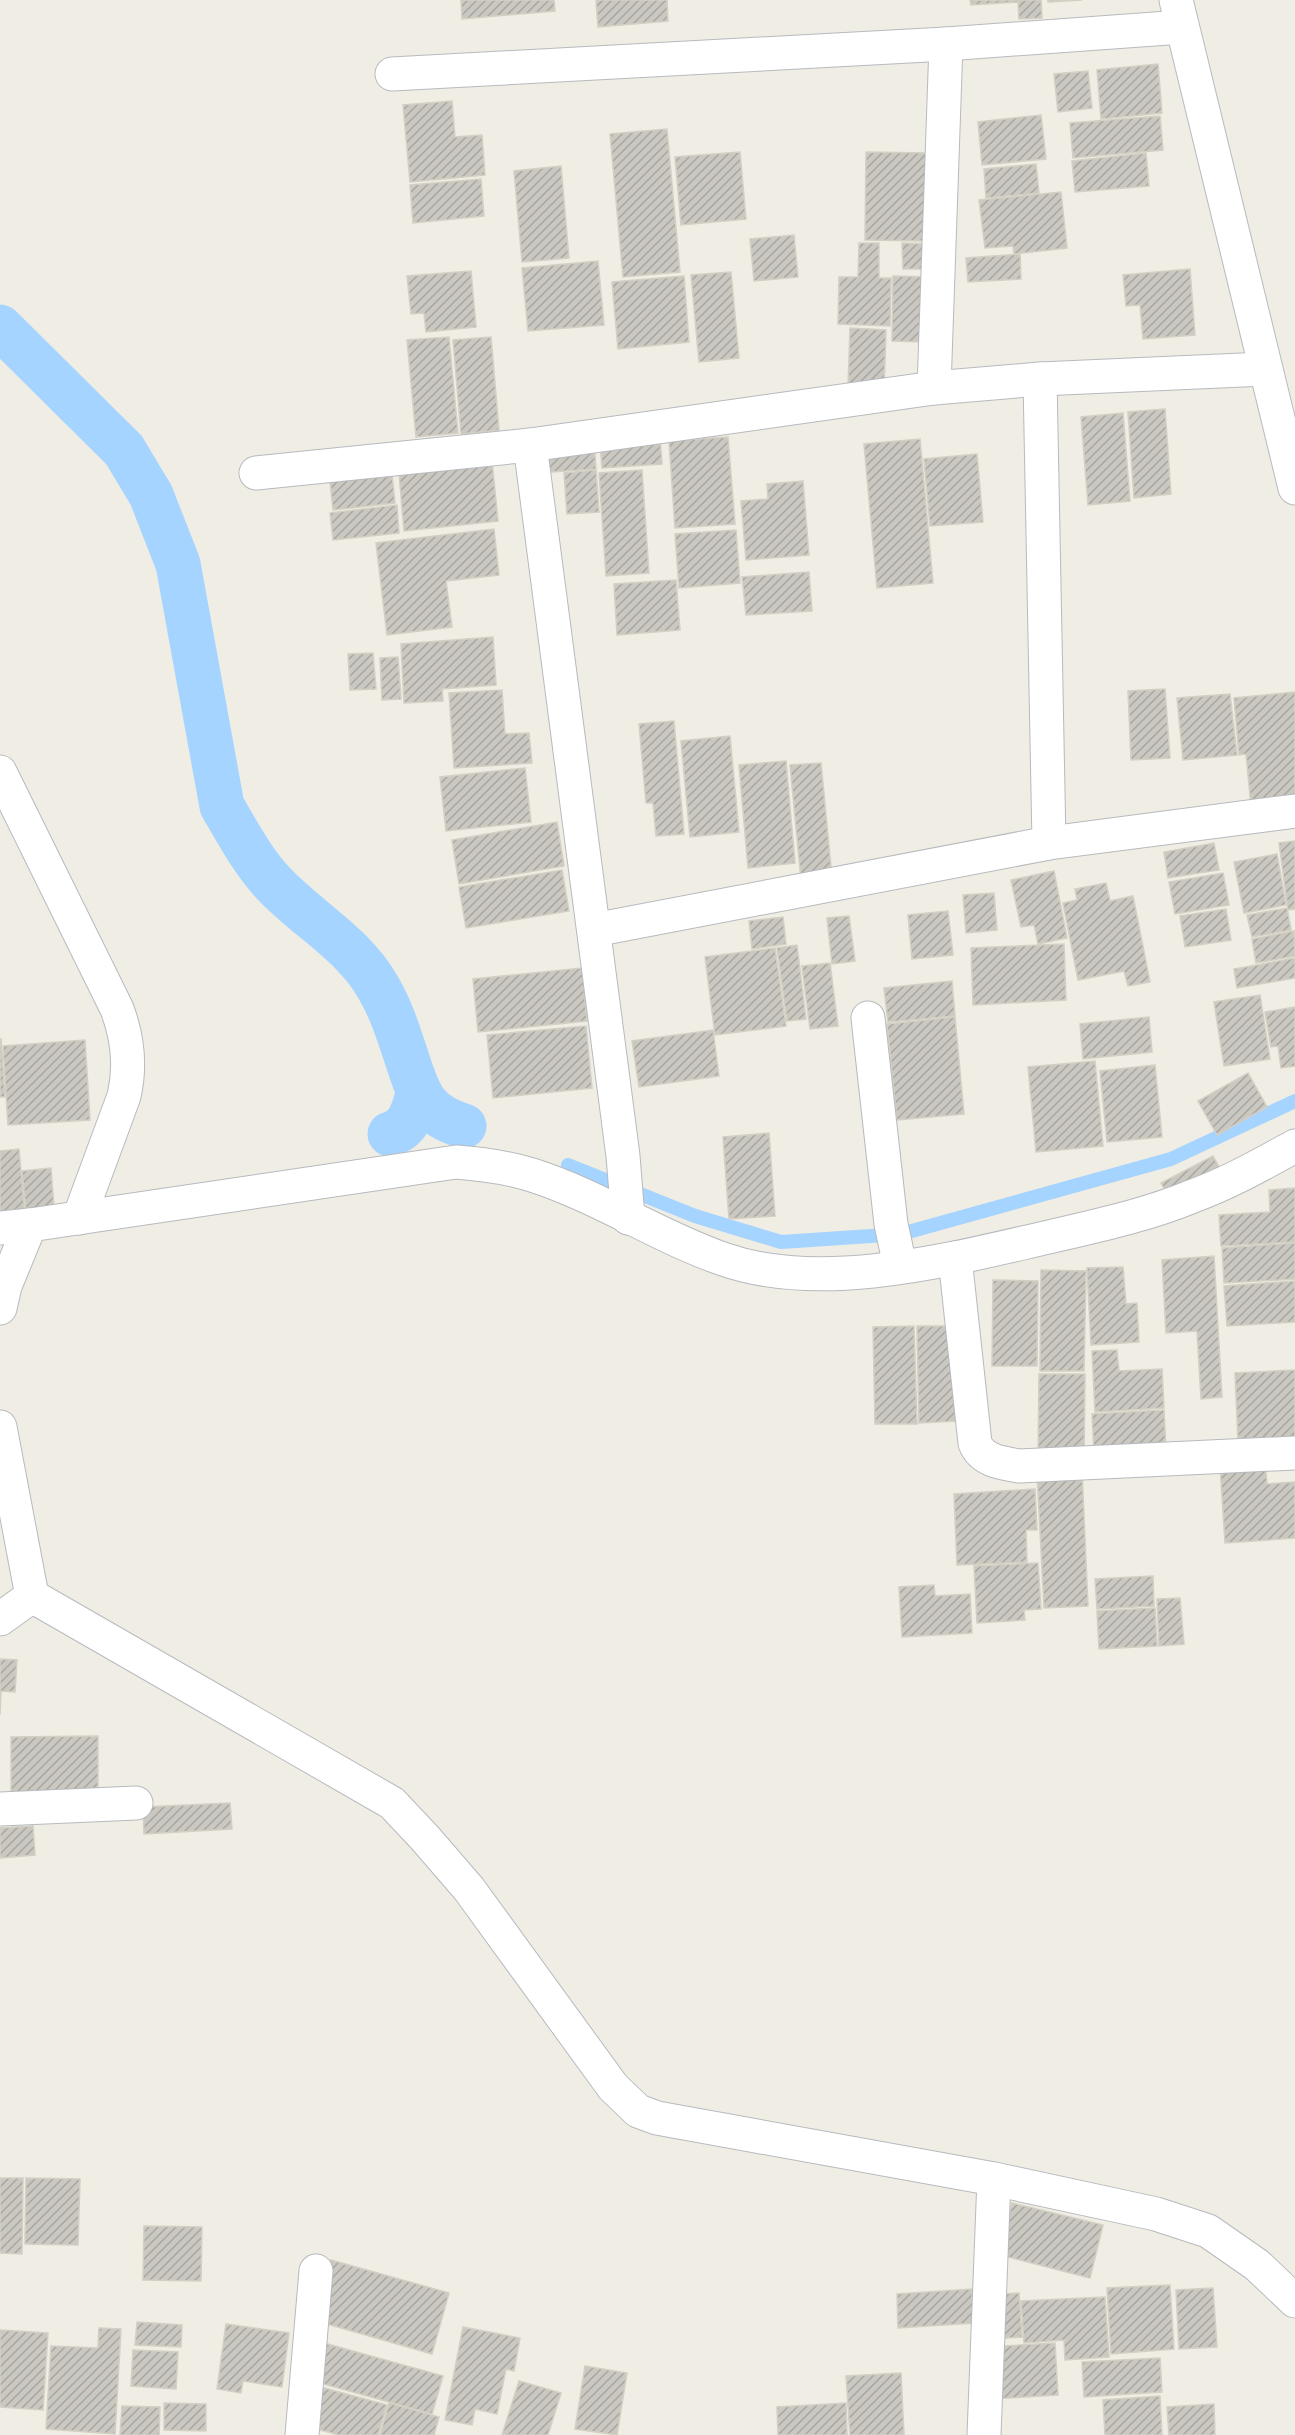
<svg xmlns="http://www.w3.org/2000/svg" width="1295" height="2435" viewBox="0 0 1295 2435" font-family="'Exo 2',sans-serif">
  <style>
    .lines { fill: none; stroke-linecap: round; stroke-linejoin: round }
    .stream { stroke: #a4d4ff; stroke-width: 14 }
    .canal { stroke: #a4d4ff; stroke-width: 45 }
    .building { fill: url(#building-hatch); stroke: #d3cfc3; stroke-width: 1.5 }
    .minor-casing { stroke: #b7babe; stroke-width: 35 }
    .minor { stroke: #fff; stroke-width: 33 }
  </style>
  <defs>
    <pattern id="building-hatch" width="6" height="6" patternUnits="userSpaceOnUse" patternTransform="scale(1.5)"><rect width="6" height="6" fill="#cac8c1"/><path d="M-1 1l2-2M0 6l6-6M5 7l2-2" fill="none" stroke="#a7a6a0"/></pattern>
  </defs>
  <rect width="100%" height="100%" fill="#efede4"/>
  <g class="lines">
    <!-- stream -->
    <polyline class="stream" points="568,1165 695,1216 781,1242 901,1234 1171,1159 1295,1101"/>
    <!-- canal -->
    <g class="canal">
      <path d="M0,327L124,450L151,495L178,564L222,806C238,833 254,864 276,886C310,921 356,946 379,989C392,1011 400,1038 408,1062C419,1096 426,1115 464,1126"/>
      <path d="M390,1134C409,1129 413,1112 418,1094"/>
    </g>
  </g>
  <!-- building -->
  <g class="building">
    <polygon points="461,0 554,0 555,11 462,19"/>
    <polygon points="596,0 667,0 668,21 598,27"/>
    <polygon points="970,0 1041,0 1042,18 1019,19 1018,2 971,5"/>
    <polygon points="1048,0 1082,0 1048,2"/>
    <polygon points="1158,64 1162,113 1101,119 1097,70"/>
    <polygon points="1088,71 1092,108 1058,112 1054,74"/>
    <polygon points="452,101 455,137 482,135 485,175 410,182 403,105"/>
    <polygon points="1041,115 1046,159 982,165 978,122"/>
    <polygon points="1160,116 1163,150 1073,158 1070,123"/>
    <polygon points="667,129 680,272 623,277 610,134"/>
    <polygon points="740,152 746,219 681,225 675,157"/>
    <polygon points="866,152 926,153 925,241 865,240"/>
    <polygon points="1146,153 1149,186 1075,192 1072,161"/>
    <polygon points="1036,164 1039,193 986,198 984,169"/>
    <polygon points="561,166 569,258 522,262 514,171"/>
    <polygon points="481,179 484,216 413,223 410,185"/>
    <polygon points="1061,192 1067,248 1014,254 1013,246 985,248 979,200"/>
    <polygon points="794,235 798,277 754,281 750,239"/>
    <polygon points="859,243 879,243 879,278 891,278 890,326 838,324 839,277 858,277"/>
    <polygon points="902,243 929,244 928,269 903,269"/>
    <polygon points="1020,254 1021,279 968,282 966,258"/>
    <polygon points="598,261 604,325 528,331 522,268"/>
    <polygon points="1190,269 1195,335 1143,339 1140,305 1126,306 1123,275"/>
    <polygon points="471,271 476,327 426,332 424,313 411,314 407,276"/>
    <polygon points="731,272 739,358 699,362 691,275"/>
    <polygon points="684,276 689,342 618,349 612,282"/>
    <polygon points="893,276 928,277 926,342 892,341"/>
    <polygon points="850,328 886,330 884,390 848,389"/>
    <polygon points="449,337 458,433 416,437 407,340"/>
    <polygon points="491,337 499,430 461,434 453,340"/>
    <polygon points="1165,409 1171,494 1134,498 1128,412"/>
    <polygon points="1123,413 1130,501 1088,505 1081,417"/>
    <polygon points="728,437 735,524 675,528 669,441"/>
    <polygon points="660,438 662,464 602,468 600,442"/>
    <polygon points="920,439 933,583 877,588 864,444"/>
    <polygon points="594,442 596,469 536,473 534,447"/>
    <polygon points="491,451 498,521 404,531 398,461"/>
    <polygon points="977,454 983,522 930,526 924,459"/>
    <polygon points="391,465 395,503 333,510 329,471"/>
    <polygon points="596,470 599,512 567,514 564,473"/>
    <polygon points="642,470 649,573 606,576 599,473"/>
    <polygon points="803,481 809,555 746,560 741,501 768,499 767,484"/>
    <polygon points="397,505 399,533 333,540 330,513"/>
    <polygon points="494,529 499,575 446,581 452,627 387,635 376,543"/>
    <polygon points="736,530 740,583 679,588 675,534"/>
    <polygon points="809,572 812,611 746,615 742,577"/>
    <polygon points="676,580 680,630 617,635 614,584"/>
    <polygon points="493,637 496,685 442,689 443,701 404,703 401,644"/>
    <polygon points="373,653 376,689 350,690 348,654"/>
    <polygon points="398,657 401,699 382,700 380,658"/>
    <polygon points="1165,689 1170,758 1131,760 1128,691"/>
    <polygon points="502,690 505,734 529,733 532,763 454,768 449,693"/>
    <polygon points="1295,692 1295,802 1251,806 1246,754 1239,755 1234,698"/>
    <polygon points="1230,694 1237,755 1183,760 1177,698"/>
    <polygon points="674,721 684,834 656,836 653,803 646,803 639,724"/>
    <polygon points="730,736 739,832 690,837 681,741"/>
    <polygon points="786,761 795,863 748,868 739,765"/>
    <polygon points="821,763 832,877 801,880 790,765"/>
    <polygon points="525,768 531,822 446,831 440,777"/>
    <polygon points="557,822 564,866 459,884 452,840"/>
    <polygon points="1295,841 1295,909 1288,910 1279,843"/>
    <polygon points="1214,843 1219,870 1168,878 1164,852"/>
    <polygon points="1277,854 1286,905 1244,913 1234,862"/>
    <polygon points="562,870 569,911 466,928 459,887"/>
    <polygon points="1054,871 1067,938 1038,944 1034,925 1021,927 1011,880"/>
    <polygon points="1223,873 1229,905 1175,914 1169,882"/>
    <polygon points="1106,883 1110,901 1133,896 1150,982 1128,986 1124,971 1078,980 1063,903 1077,900 1075,889"/>
    <polygon points="994,893 997,930 966,933 963,895"/>
    <polygon points="1287,908 1291,930 1252,937 1247,915"/>
    <polygon points="1226,909 1231,940 1185,947 1180,916"/>
    <polygon points="948,911 953,955 912,959 908,915"/>
    <polygon points="849,916 855,961 832,964 827,918"/>
    <polygon points="783,917 786,944 752,949 749,921"/>
    <polygon points="1294,931 1295,956 1256,963 1252,939"/>
    <polygon points="1064,944 1066,1000 973,1005 971,948"/>
    <polygon points="797,945 806,1019 787,1021 777,948"/>
    <polygon points="775,948 786,1026 715,1035 705,957"/>
    <polygon points="1295,958 1295,978 1237,988 1234,969"/>
    <polygon points="830,963 838,1026 810,1029 802,966"/>
    <polygon points="582,968 587,1021 478,1032 473,979"/>
    <polygon points="952,981 955,1016 888,1022 884,988"/>
    <polygon points="1260,995 1270,1059 1224,1066 1214,1002"/>
    <polygon points="1295,1007 1295,1066 1281,1068 1278,1046 1271,1047 1265,1012"/>
    <polygon points="955,1017 964,1114 897,1120 887,1024"/>
    <polygon points="1149,1017 1152,1052 1083,1059 1080,1024"/>
    <polygon points="586,1026 592,1088 493,1098 487,1035"/>
    <polygon points="713,1030 719,1076 639,1087 632,1041"/>
    <polygon points="1,1039 5,1097 0,1097 0,1040"/>
    <polygon points="85,1040 90,1120 8,1125 3,1046"/>
    <polygon points="1095,1061 1103,1146 1036,1152 1028,1067"/>
    <polygon points="1155,1065 1162,1137 1107,1142 1100,1071"/>
    <polygon points="1248,1073 1267,1107 1217,1135 1198,1101"/>
    <polygon points="769,1133 775,1216 729,1219 723,1137"/>
    <polygon points="19,1149 25,1216 0,1219 0,1151"/>
    <polygon points="1213,1156 1223,1174 1172,1202 1161,1183"/>
    <polygon points="51,1168 54,1208 26,1210 22,1171"/>
    <polygon points="1295,1188 1295,1242 1221,1246 1219,1215 1270,1212 1269,1190"/>
    <polygon points="1295,1243 1295,1279 1224,1283 1222,1248"/>
    <polygon points="1214,1256 1222,1397 1201,1399 1197,1331 1166,1333 1162,1260"/>
    <polygon points="1123,1267 1126,1304 1137,1303 1139,1342 1091,1345 1087,1268"/>
    <polygon points="1041,1270 1086,1271 1084,1371 1040,1371"/>
    <polygon points="993,1280 1038,1281 1037,1366 992,1366"/>
    <polygon points="1295,1281 1295,1322 1227,1326 1224,1286"/>
    <polygon points="914,1326 917,1424 875,1424 873,1327"/>
    <polygon points="917,1326 955,1326 957,1421 919,1423"/>
    <polygon points="1117,1350 1119,1371 1162,1369 1164,1408 1095,1412 1092,1351"/>
    <polygon points="1295,1370 1295,1439 1238,1441 1235,1373"/>
    <polygon points="1039,1374 1085,1374 1084,1461 1038,1460"/>
    <polygon points="1164,1410 1166,1449 1094,1453 1092,1414"/>
    <polygon points="1265,1461 1267,1484 1295,1482 1295,1538 1225,1543 1220,1465"/>
    <polygon points="1082,1471 1088,1606 1044,1608 1037,1473"/>
    <polygon points="1035,1489 1037,1530 1026,1530 1027,1562 957,1565 954,1494"/>
    <polygon points="1038,1563 1041,1609 1024,1610 1025,1620 977,1623 974,1566"/>
    <polygon points="1153,1576 1154,1606 1097,1609 1095,1579"/>
    <polygon points="934,1585 935,1596 970,1594 972,1633 902,1637 899,1587"/>
    <polygon points="1180,1598 1184,1644 1159,1646 1157,1599"/>
    <polygon points="1155,1608 1157,1646 1099,1649 1097,1611"/>
    <polygon points="0,1659 17,1660 15,1692 1,1691 0,1715"/>
    <polygon points="98,1736 98,1793 11,1794 11,1737"/>
    <polygon points="230,1803 232,1829 144,1834 143,1807"/>
    <polygon points="33,1826 35,1855 0,1858 0,1828"/>
    <polygon points="0,2178 23,2178 22,2254 0,2253"/>
    <polygon points="26,2178 80,2179 78,2245 25,2244"/>
    <polygon points="1012,2203 1103,2225 1090,2278 1000,2255"/>
    <polygon points="144,2226 202,2227 201,2281 143,2280"/>
    <polygon points="331,2260 449,2293 432,2354 313,2320"/>
    <polygon points="1170,2285 1174,2349 1111,2354 1107,2288"/>
    <polygon points="1213,2288 1217,2347 1179,2349 1176,2290"/>
    <polygon points="972,2289 974,2323 898,2328 897,2294"/>
    <polygon points="1019,2293 1022,2337 994,2339 992,2295"/>
    <polygon points="1105,2297 1109,2357 1065,2360 1064,2340 1024,2343 1021,2301"/>
    <polygon points="137,2322 182,2325 181,2347 135,2345"/>
    <polygon points="226,2324 289,2333 282,2387 243,2381 241,2393 217,2389"/>
    <polygon points="463,2327 520,2338 514,2371 506,2369 497,2414 475,2409 472,2425 445,2420"/>
    <polygon points="99,2328 121,2329 115,2434 46,2429 51,2346 98,2348"/>
    <polygon points="0,2330 48,2333 43,2410 0,2407"/>
    <polygon points="324,2343 443,2376 432,2414 313,2381"/>
    <polygon points="1055,2343 1058,2395 991,2399 987,2347"/>
    <polygon points="133,2350 178,2352 176,2389 131,2386"/>
    <polygon points="1160,2358 1162,2392 1084,2397 1082,2362"/>
    <polygon points="585,2366 627,2373 617,2435 575,2429"/>
    <polygon points="901,2373 904,2435 850,2435 846,2376"/>
    <polygon points="519,2381 561,2393 548,2435 502,2435"/>
    <polygon points="317,2386 387,2405 378,2435 339,2435 305,2426"/>
    <polygon points="1160,2396 1162,2435 1105,2435 1103,2400"/>
    <polygon points="164,2403 206,2404 206,2431 164,2430"/>
    <polygon points="389,2403 439,2417 434,2435 380,2435"/>
    <polygon points="846,2403 847,2435 778,2435 777,2407"/>
    <polygon points="1214,2404 1215,2435 1169,2435 1167,2407"/>
    <polygon points="122,2406 160,2407 159,2435 120,2435"/>
  </g>
  <g class="lines">
    <defs>
      <g id="minor">
        <polyline points="1176,0 1295,488"/>
        <polyline points="392,74 946,44 1182,27"/>
        <polyline points="1040,379 1049,843"/>
        <polyline points="934,388 946,44"/>
        <polyline points="530,445 623,1156 628,1218"/>
        <polyline points="256,473 530,445 934,388 1040,379 1265,369"/>
        <path d="M0,772L117,1009C128,1038 131,1066 124,1096L79,1218"/>
        <polyline points="594,930 1049,843 1295,811"/>
        <polyline points="868,1018 891,1224 900,1266"/>
        <path d="M0,1228L30,1225L456,1162C482,1164 507,1167 532,1175C598,1196 657,1236 723,1259C819,1293 944,1261 1040,1239C1091,1227 1145,1216 1193,1196C1229,1183 1262,1164 1295,1146"/>
        <path d="M955,1258L975,1443C982,1461 1002,1463 1019,1466L1295,1453"/>
        <polyline points="0,1308 5,1286 30,1225"/>
        <polyline points="0,1427 32,1596 0,1619"/>
        <polyline points="32,1596 392,1803 425,1838 469,1889 613,2087 638,2111 657,2118 994,2179 1156,2214 1208,2231 1257,2265 1295,2301"/>
        <polyline points="0,1809 136,1803"/>
        <polyline points="302,2435 316,2271"/>
        <polyline points="984,2435 994,2179"/>
      </g>
    </defs>
    <!-- minor casing -->
    <use href="#minor" class="minor-casing"/>
    <!-- minor -->
    <use href="#minor" class="minor"/>
  </g>
</svg>
